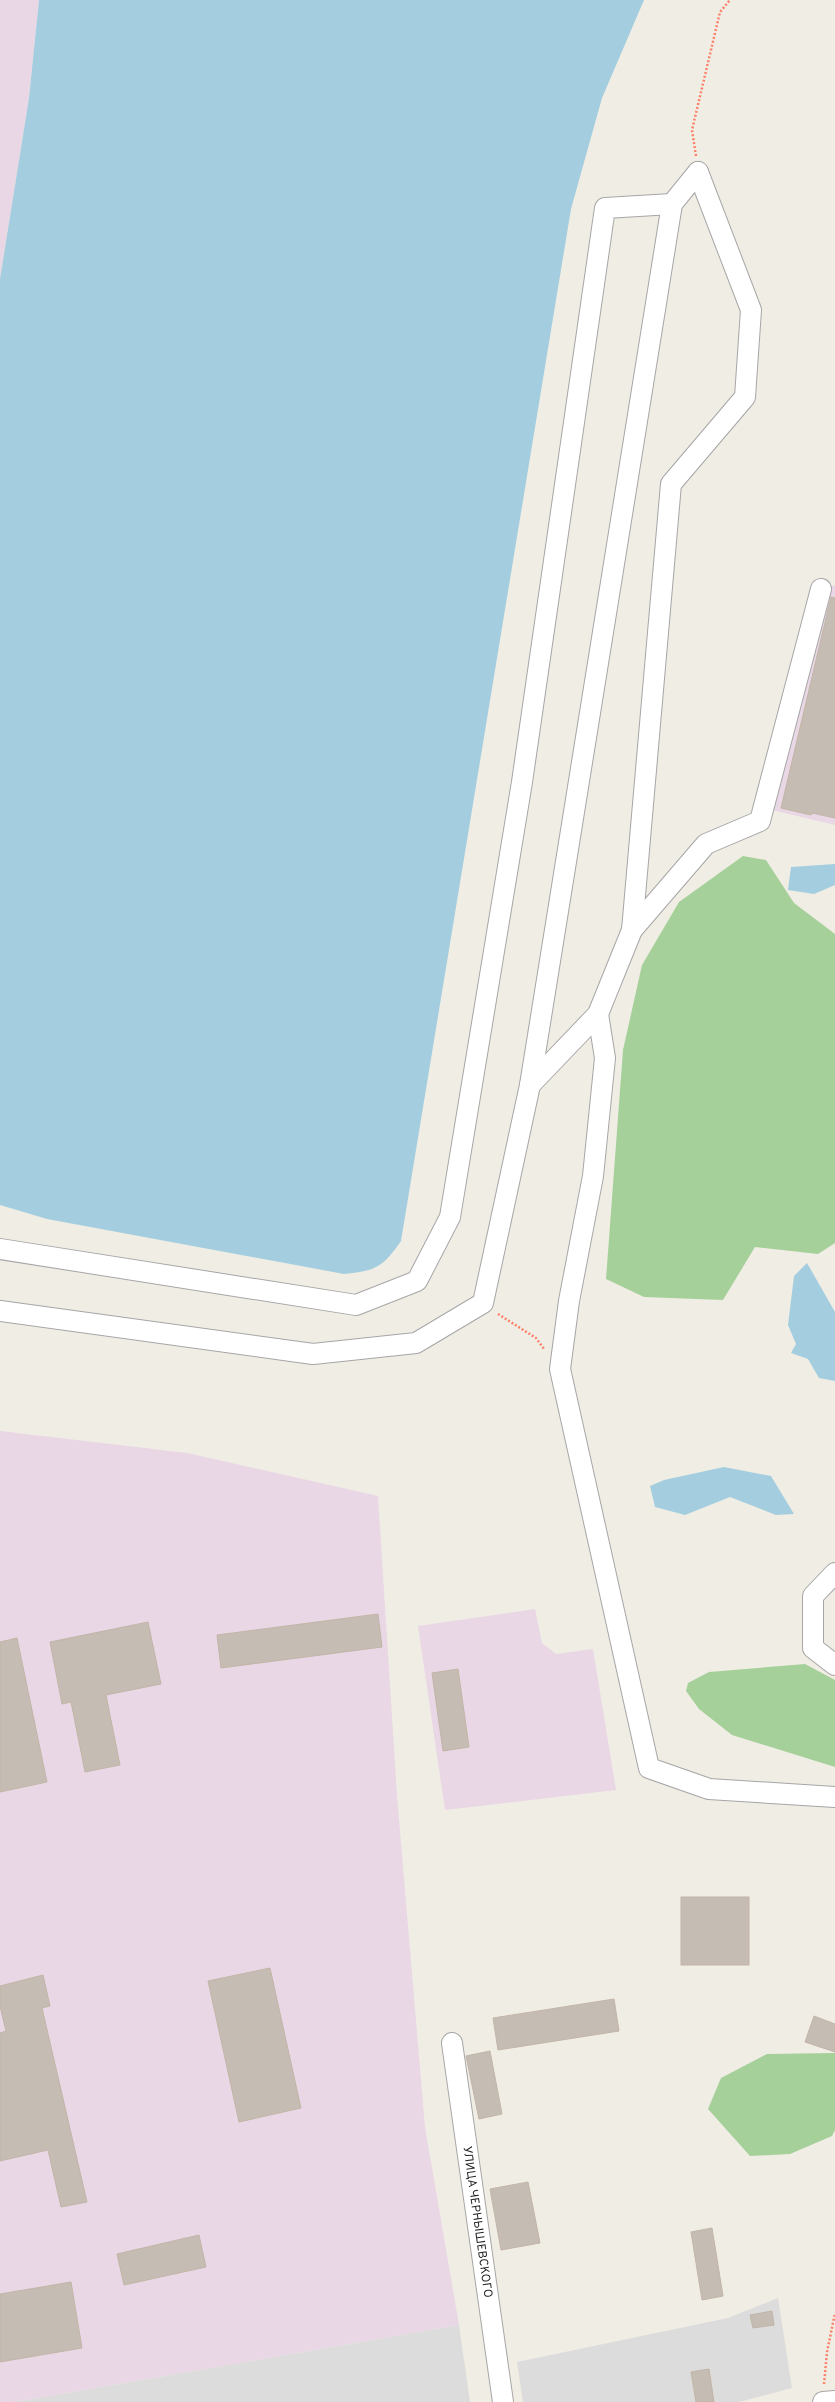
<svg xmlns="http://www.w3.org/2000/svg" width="835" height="2402" viewBox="0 0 835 2402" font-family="Overpass,sans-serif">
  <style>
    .residential { fill: #dddcdc }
    .industrial { fill: #e9d7e5 }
    .forest { fill: #a6d099 }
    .water { fill: #a4cedf }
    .building { fill: #c5bcb4; stroke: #c2b5a7 }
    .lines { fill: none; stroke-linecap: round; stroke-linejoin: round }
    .minor-casing { stroke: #a6a6a6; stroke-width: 22 }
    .path { stroke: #fd8169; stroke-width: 2.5; stroke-dasharray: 2 2; stroke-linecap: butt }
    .minor { stroke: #fff; stroke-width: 20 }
    .labels { text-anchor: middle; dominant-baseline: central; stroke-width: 3; stroke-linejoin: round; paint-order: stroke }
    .street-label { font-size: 12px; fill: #1f1f1f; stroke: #fff }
  </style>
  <rect width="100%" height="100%" fill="#f0ede5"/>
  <!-- residential -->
  <g class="residential">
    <polygon points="778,2298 792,2388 739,2402 523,2402 517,2362 728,2318"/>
    <polygon points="459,2325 470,2402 14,2402"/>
  </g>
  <!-- industrial -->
  <g class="industrial">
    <polygon points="0,0 39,0 29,98 0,279"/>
    <polygon points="826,584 835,586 835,825 772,810"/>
    <polygon points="0,1431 187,1453 378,1496 397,1796 425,2127 459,2325 14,2402 0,2402"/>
    <polygon points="535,1609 542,1643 556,1654 593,1649 616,1790 445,1810 418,1626"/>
  </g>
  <!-- forest -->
  <g class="forest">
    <polygon points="743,856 766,860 794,903 835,934 835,1243 818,1254 755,1247 723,1300 644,1297 606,1279 623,1050 642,965 679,902"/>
    <polygon points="805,1664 835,1680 835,1767 732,1735 699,1709 686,1691 688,1683 709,1672"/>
    <polygon points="835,2053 835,2130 832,2136 790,2154 750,2156 708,2109 721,2078 767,2054"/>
  </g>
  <!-- water -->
  <g class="water">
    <path d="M39,0H644L602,98L571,209L401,1241C383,1267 376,1271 344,1274L47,1219L0,1205V279L29,98Z"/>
    <polygon points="835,864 835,885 814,894 788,890 791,867"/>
    <polygon points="807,1263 835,1312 835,1381 819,1378 808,1359 791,1353 796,1344 788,1325 794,1276"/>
    <polygon points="724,1467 771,1476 794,1514 776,1515 730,1497 685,1515 655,1507 650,1486 664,1480"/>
  </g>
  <!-- building -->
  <g class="building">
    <polygon points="831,597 835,598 835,818 812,813 811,815 781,808"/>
    <polygon points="378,1614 382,1647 221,1668 217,1635"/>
    <polygon points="148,1622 161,1684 106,1695 120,1765 85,1772 71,1702 62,1704 50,1642"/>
    <polygon points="17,1638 47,1782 0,1792 0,1642"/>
    <polygon points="458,1669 469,1747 443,1751 432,1673"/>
    <rect x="681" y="1897" width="68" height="68"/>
    <polygon points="270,1968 301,2108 239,2122 208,1981"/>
    <polygon points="43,1975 50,2006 42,2008 87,2202 61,2207 48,2150 0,2161 0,2033 6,2031 0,2006 0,1986"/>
    <polygon points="614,1999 619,2031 498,2050 493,2018"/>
    <polygon points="814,2016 835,2024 835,2052 805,2042"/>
    <polygon points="490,2051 502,2114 479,2119 466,2056"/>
    <polygon points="528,2182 540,2243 501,2250 490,2189"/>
    <polygon points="712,2228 723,2296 702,2300 691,2232"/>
    <polygon points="199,2235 206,2267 124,2285 117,2254"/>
    <polygon points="71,2282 82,2348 0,2362 0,2294"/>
    <polygon points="772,2311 774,2325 753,2328 750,2315"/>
    <polygon points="709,2369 714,2402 696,2402 691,2372"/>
  </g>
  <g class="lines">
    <defs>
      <g id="minor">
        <polyline points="632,930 671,484 745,397 751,310 698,172"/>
        <polyline points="598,1014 605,1058 593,1176 569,1301 560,1369 649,1768 709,1789 835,1797"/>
        <polyline points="530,1085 598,1014 632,930 706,844 760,821 821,589"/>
        <polyline points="0,1249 356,1305 417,1281 450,1217 522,782 605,208 672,204"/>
        <polyline points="0,1311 313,1354 416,1343 483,1303 530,1085 672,204 698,172"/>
        <polyline points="835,1573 813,1596 813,1648 835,1665"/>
        <polyline points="452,2043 503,2402"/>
        <polyline points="823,2402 835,2401"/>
      </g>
    </defs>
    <!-- minor casing -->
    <use href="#minor" class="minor-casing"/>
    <!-- path -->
    <g class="path">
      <polyline points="696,156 692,130 720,12 730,0"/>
      <polyline points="498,1314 536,1338 544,1349"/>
      <polyline points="824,2384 827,2352 835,2313"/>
    </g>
    <!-- minor -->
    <use href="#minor" class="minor"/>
  </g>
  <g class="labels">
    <!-- street labels -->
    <g class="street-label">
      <text transform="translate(477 2222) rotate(82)">УЛИЦА ЧЕРНЫШЕВСКОГО</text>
    </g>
  </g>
</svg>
